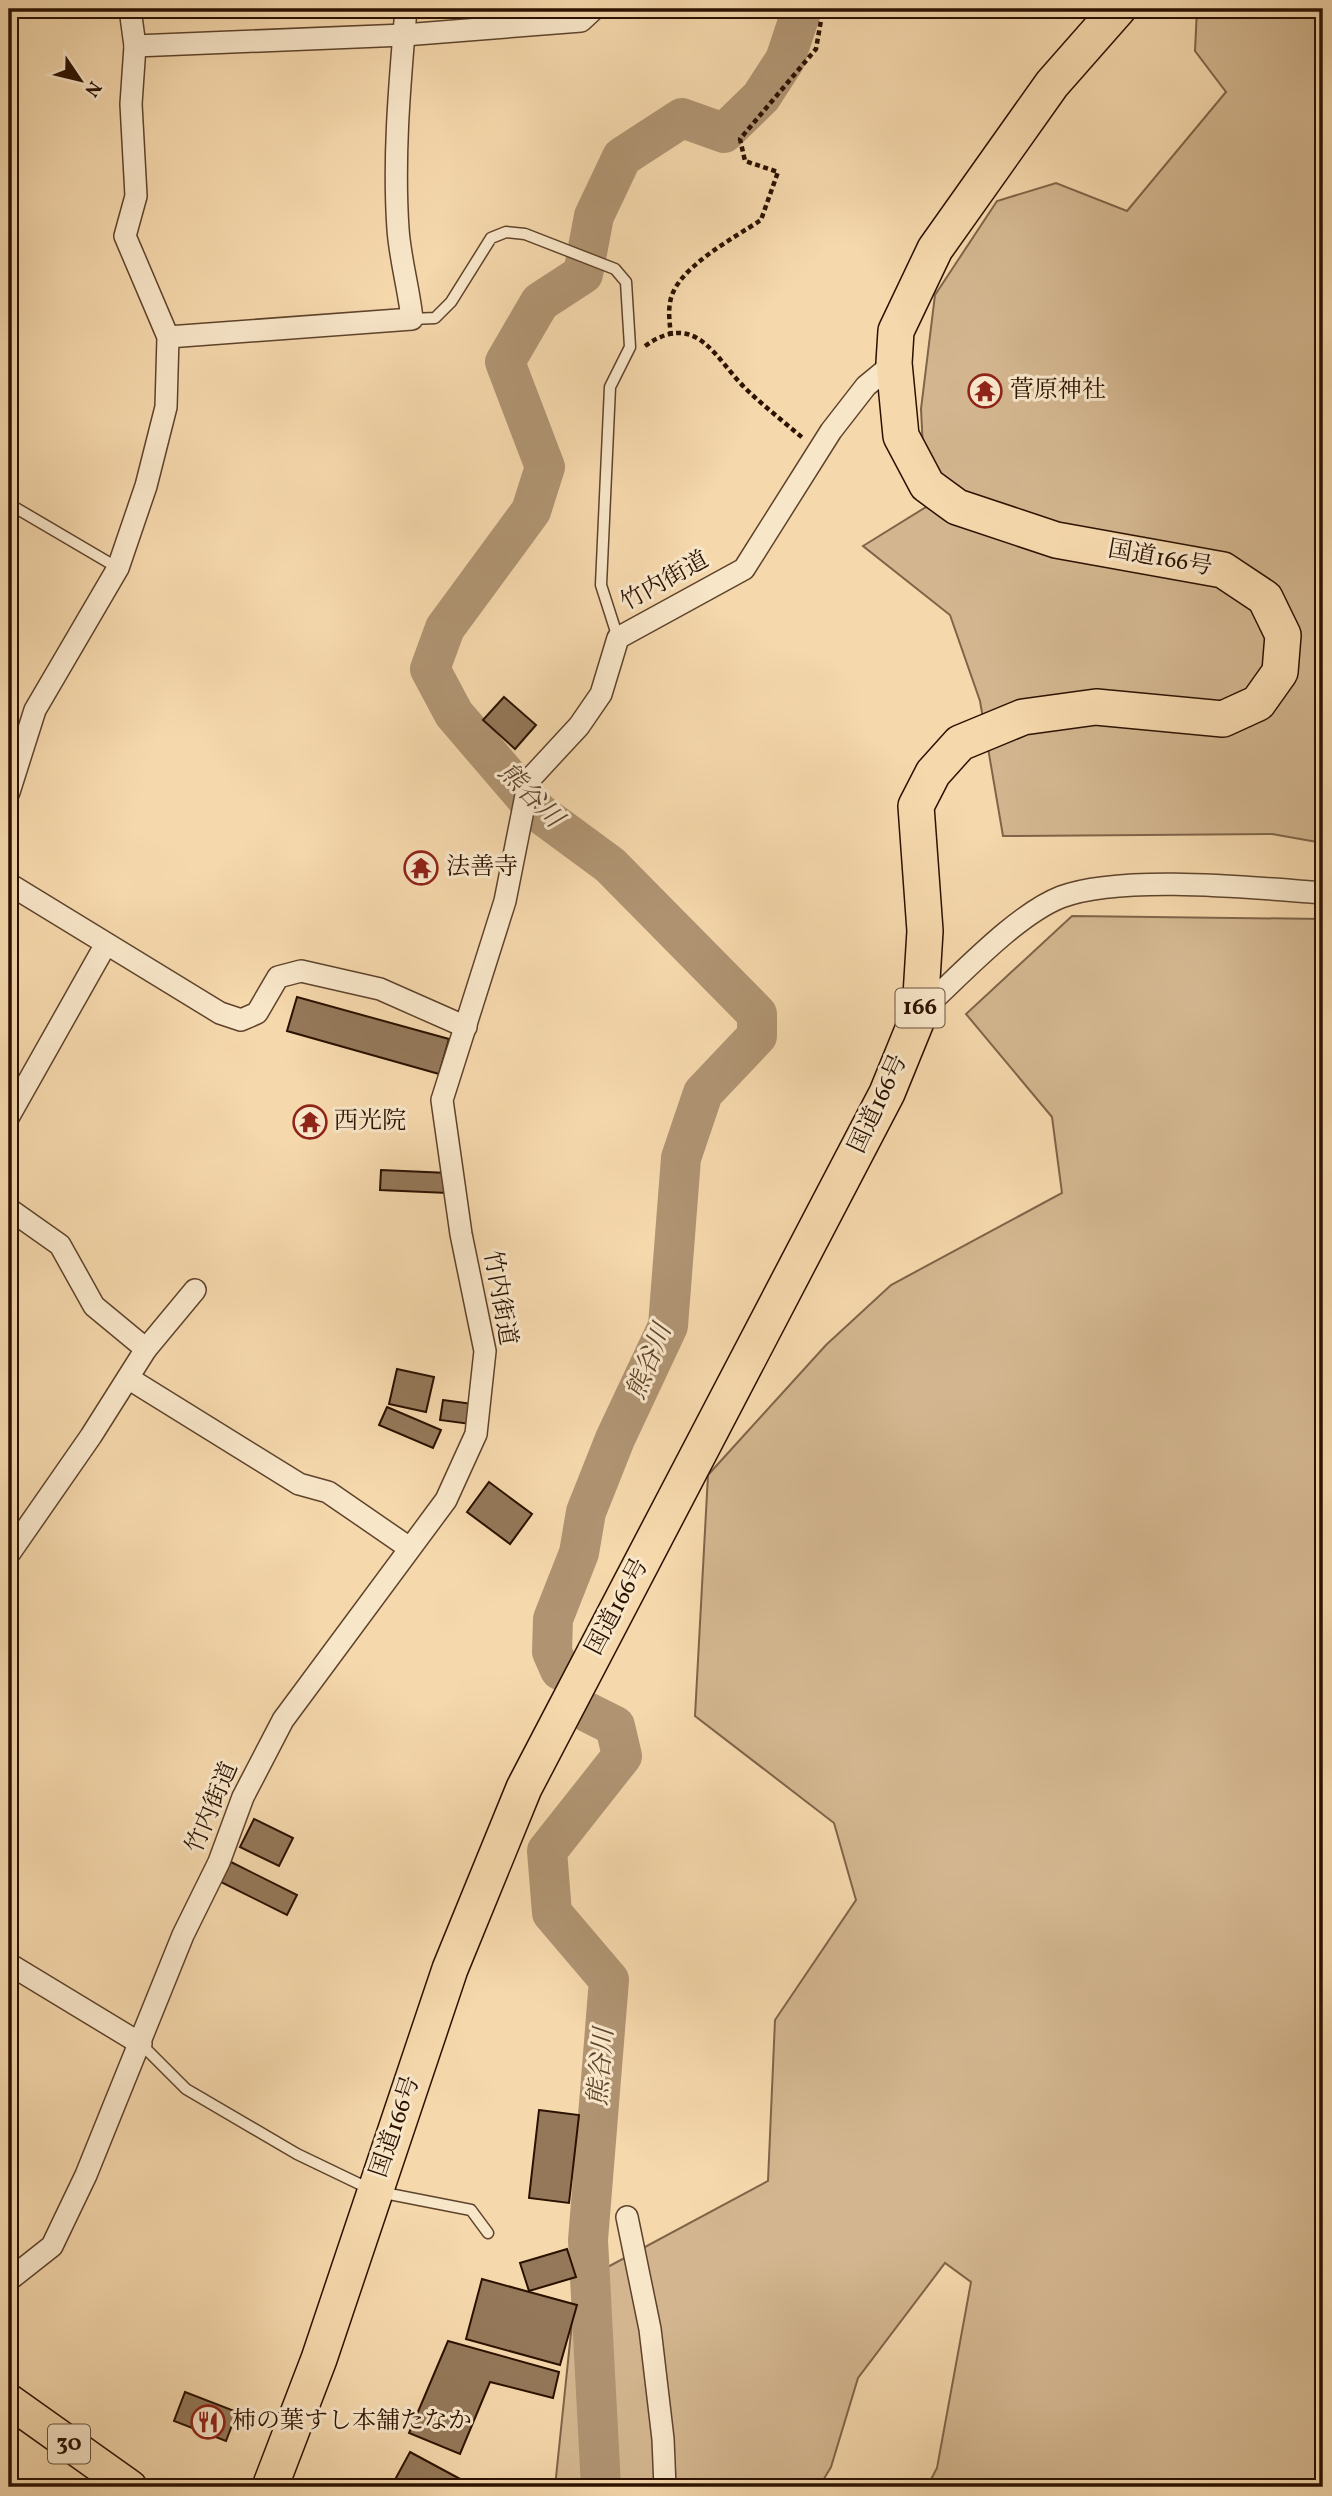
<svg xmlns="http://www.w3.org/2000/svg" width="1332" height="2496" viewBox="0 0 1332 2496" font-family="Vollkorn,'Noto Serif JP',serif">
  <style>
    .green { fill: #d3b68f; stroke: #7f6448; stroke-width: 2 }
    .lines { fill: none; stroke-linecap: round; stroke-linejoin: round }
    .river { stroke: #b09472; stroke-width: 40 }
    .building { fill: #947859; stroke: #2b1100; stroke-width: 2 }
    .service-casing { stroke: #5e432b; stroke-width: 13 }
    .minor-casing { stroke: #5e432b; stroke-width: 24 }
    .primary-casing { stroke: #2b1100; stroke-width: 36 }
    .trunk-casing { stroke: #2b1100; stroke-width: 38 }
    .path { stroke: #2b1100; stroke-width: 4.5; stroke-dasharray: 5 3.5; stroke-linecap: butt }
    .service { stroke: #f8e6c9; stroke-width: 10 }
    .minor { stroke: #f8e6c9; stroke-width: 21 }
    .primary { stroke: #f5d8ac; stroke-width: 33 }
    .trunk { stroke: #f5d8ac; stroke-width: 35 }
    .labels { text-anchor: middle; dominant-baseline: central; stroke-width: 6; stroke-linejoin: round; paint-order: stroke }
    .shield { fill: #f8e6c9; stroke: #68513c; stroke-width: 2 }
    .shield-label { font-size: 23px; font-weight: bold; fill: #2b1100 }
    .poi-label { font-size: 24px; fill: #2b1100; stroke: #f8e6c9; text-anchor: start }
    .street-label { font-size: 24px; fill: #2b1100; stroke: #f8e6c9 }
    .water-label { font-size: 26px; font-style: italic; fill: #60452e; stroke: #f8e6c9 }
  </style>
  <rect width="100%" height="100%" fill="#f5d8ac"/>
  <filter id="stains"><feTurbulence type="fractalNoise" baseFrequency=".00286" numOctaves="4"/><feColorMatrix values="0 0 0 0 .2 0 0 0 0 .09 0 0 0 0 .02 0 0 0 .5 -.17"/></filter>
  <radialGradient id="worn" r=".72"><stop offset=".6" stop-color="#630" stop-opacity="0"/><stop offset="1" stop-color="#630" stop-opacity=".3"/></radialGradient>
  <!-- green -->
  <g class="green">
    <polygon points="1197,9 1323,9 1323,843 1272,834 1003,836 980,701 950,615 863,546 926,507 921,409 935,295 997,201 1056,183 1127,211 1226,92 1195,51"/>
    <polygon points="1072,916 1323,919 1323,2487 927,2487 937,2468 971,2282 945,2263 858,2378 831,2467 819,2487 555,2487 576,2284 768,2181 775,2020 856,1900 834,1823 695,1716 708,1475 826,1345 891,1285 1062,1193 1052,1117 966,1014"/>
  </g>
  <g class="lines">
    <!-- river -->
    <g class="river">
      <polyline points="560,1670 552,1652 553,1619 579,1553 586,1512 615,1439 668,1326 681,1158 703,1093 757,1036 757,1014 610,865 538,812 454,714 430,669 445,628 531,511 545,467 505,362 540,302 583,274 594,216 622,157 682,118 724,133 761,97 785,60 802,9"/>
      <polyline points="587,1712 615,1726 622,1756 547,1851 552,1913 609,1980 588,2240 601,2487"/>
    </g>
  </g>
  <!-- building -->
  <g class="building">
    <polygon points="504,697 536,725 515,749 483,720"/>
    <polygon points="297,997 449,1039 439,1074 287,1031"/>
    <polygon points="381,1170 448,1173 447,1193 380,1190"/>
    <polygon points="397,1369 434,1377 426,1412 389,1404"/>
    <polygon points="443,1400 473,1404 470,1424 440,1420"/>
    <polygon points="387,1407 441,1430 433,1448 379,1425"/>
    <polygon points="489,1482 532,1514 510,1544 467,1512"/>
    <polygon points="254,1819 293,1838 279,1866 240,1847"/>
    <polygon points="231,1862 297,1895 287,1915 221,1882"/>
    <polygon points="539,2110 579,2115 569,2203 529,2198"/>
    <polygon points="567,2249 576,2277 529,2291 520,2263"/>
    <polygon points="482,2279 577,2305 560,2365 466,2339"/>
    <polygon points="448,2341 559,2372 553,2398 490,2382 460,2454 409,2433"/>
    <polygon points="185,2392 237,2412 226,2441 174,2421"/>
    <polygon points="410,2452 462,2480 458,2487 391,2487"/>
  </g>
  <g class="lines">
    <defs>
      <g id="service">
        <polyline points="412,319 435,318 451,302 491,238 506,232 525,234 615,269 626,282 630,347 610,387 601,585 618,638"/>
        <polyline points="9,504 118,568"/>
        <polyline points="141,2044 186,2089 297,2154 374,2191 471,2210 488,2233"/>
      </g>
      <g id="minor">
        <polyline points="135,46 404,35 581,21 594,9"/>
        <path d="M168,337L412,319C409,289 400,259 398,229C393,155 400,82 406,9"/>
        <polyline points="9,792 35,710 118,568 146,486 166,407 168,337 125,236 136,196 131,104 135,46 130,9"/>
        <polyline points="9,884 220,1013 241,1020 257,1013 278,977 301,971 380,989 466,1027"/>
        <path d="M920,1012C958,978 1015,915 1061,897C1122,874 1256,888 1323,893"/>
        <polyline points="9,1116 106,944"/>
        <polyline points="9,1209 60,1245 94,1306 146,1349"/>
        <polyline points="128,1378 299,1484 328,1492 408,1547"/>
        <polyline points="9,1554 91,1436 146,1349 195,1290"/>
        <polyline points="9,1964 141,2044"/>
        <polyline points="627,2217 650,2329 663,2439 665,2487"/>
        <polyline points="9,2280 52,2246 86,2175 183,1935 219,1862 243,1797 283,1720 446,1500 476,1434 485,1351 461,1234 442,1100 505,901 529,780 579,726 601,694 618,638 744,569 831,431 866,386 894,363"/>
      </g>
      <polyline id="primary" points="9,2401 130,2487"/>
      <polyline id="trunk" points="270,2487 319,2359 450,1969 524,1788 887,1093 920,1012 925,931 916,806 933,773 960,743 1023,717 1096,707 1223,719 1258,703 1280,672 1283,635 1265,598 1223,570 1056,540 957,507 927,485 901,436 894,363 896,331 935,249 1052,84 1118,9"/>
    </defs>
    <!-- service casing -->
    <use href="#service" class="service-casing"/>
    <!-- minor casing -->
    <use href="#minor" class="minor-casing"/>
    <!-- primary casing -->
    <use href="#primary" class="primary-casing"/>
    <!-- trunk casing -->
    <use href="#trunk" class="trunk-casing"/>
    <!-- path -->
    <g class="path">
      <path d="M671,336C670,325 668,313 670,303C674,269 734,238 761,220L778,172L745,161L740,139L816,49L823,9"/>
      <path d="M645,346C697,309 715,359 747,390C765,407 785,423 804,439"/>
    </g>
    <!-- service -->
    <use href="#service" class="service"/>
    <!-- minor -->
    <use href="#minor" class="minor"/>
    <!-- primary -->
    <use href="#primary" class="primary"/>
    <!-- trunk -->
    <use href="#trunk" class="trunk"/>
  </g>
  <!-- icons -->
  <defs>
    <symbol id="temple-ring" viewBox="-11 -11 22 22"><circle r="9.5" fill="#f8e6c9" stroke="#8f2418" stroke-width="1.5"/><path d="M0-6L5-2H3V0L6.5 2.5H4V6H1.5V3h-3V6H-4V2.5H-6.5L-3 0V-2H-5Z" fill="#8f2418"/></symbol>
    <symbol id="restaurant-ring" viewBox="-11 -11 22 22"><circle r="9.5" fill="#f8e6c9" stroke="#8f2418" stroke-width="1.5"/><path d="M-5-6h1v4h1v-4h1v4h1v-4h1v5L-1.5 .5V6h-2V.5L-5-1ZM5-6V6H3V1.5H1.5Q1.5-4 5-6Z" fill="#8f2418"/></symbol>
  </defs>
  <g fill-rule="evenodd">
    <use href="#temple-ring" x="966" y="372" width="38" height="38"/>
    <use href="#temple-ring" x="402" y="849" width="38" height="38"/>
    <use href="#temple-ring" x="291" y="1103" width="38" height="38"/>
    <use href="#restaurant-ring" x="189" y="2403" width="38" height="38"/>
  </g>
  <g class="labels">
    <!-- shield labels -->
    <g class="shield">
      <rect x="895.5" y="988.5" width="49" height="39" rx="5"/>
      <rect x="48" y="2424.5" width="42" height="39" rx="5"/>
    </g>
    <g class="shield-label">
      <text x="920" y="1008">166</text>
      <text x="69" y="2444">30</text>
    </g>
    <!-- poi labels -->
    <g class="poi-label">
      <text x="1010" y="391">菅原神社</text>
      <text x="446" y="868">法善寺</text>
      <text x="334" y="1122">西光院</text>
      <text x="232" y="2422">柿の葉すし本舗たなか</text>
    </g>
    <!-- street labels -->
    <g class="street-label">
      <text transform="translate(1160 559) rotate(10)">国道166号</text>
      <text transform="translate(665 582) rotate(-29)">竹内街道</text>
      <text transform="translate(879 1104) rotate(-65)">国道166号</text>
      <text transform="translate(499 1298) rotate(80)">竹内街道</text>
      <text transform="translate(618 1607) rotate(-62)">国道166号</text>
      <text transform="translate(213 1808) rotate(-67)">竹内街道</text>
      <text transform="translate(396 2127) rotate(-71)">国道166号</text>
    </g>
    <!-- water labels -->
    <g class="water-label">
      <text transform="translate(530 796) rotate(45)">熊谷川</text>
      <text transform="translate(650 1362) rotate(-68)">熊谷川</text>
      <text transform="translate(602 2067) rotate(-85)">熊谷川</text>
    </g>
  </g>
  <!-- margin -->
  <rect width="1332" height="2496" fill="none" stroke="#f5d8ac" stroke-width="35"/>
  <rect x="10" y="10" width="1311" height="2475" fill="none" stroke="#2b1100" stroke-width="3.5"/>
  <rect x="18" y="18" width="1297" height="2461" fill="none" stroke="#2b1100" stroke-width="2"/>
  <!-- north arrow -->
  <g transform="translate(80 80) rotate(125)" stroke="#f8e6c9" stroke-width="5" paint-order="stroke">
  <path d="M0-5L12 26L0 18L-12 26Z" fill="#2b1100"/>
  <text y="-10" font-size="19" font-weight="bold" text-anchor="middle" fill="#2b1100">N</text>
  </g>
  <rect width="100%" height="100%" filter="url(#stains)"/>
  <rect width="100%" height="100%" fill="url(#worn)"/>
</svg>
